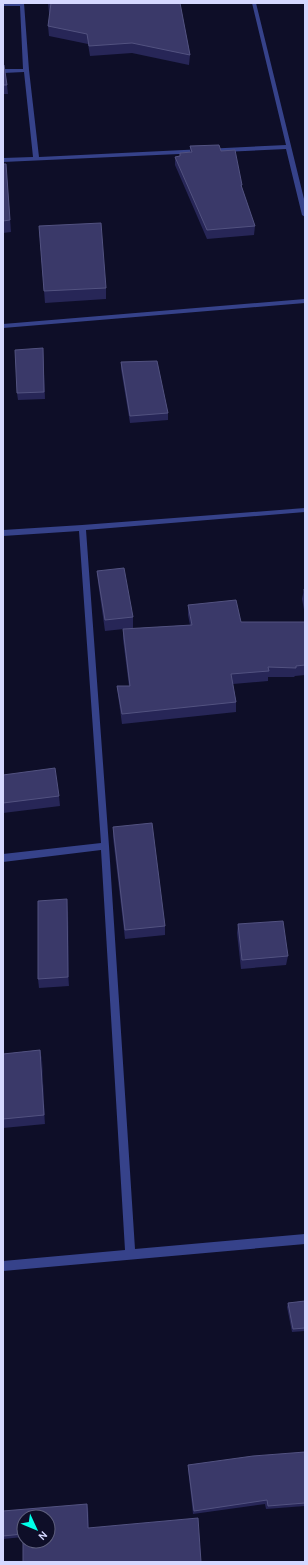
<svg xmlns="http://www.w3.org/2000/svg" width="308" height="1565" viewBox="0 0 308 1565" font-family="Karla,sans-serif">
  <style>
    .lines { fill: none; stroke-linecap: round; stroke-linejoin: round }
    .street { fill: #36428a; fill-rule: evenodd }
    .wall { fill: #272657 }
    .shaded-wall { fill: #15153c }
    .building { fill: #3a3969; stroke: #525280; fill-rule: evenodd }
  </style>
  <rect width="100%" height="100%" fill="#0e0e28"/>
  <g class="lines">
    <!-- street -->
    <g class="street">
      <polygon points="24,3 29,70 39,157 286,145 252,3 256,3 305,203 305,217 302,215 286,149 3,162 3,158 33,157 24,72 3,73 3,69 23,69 20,6 3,6 3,4"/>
      <polygon points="305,299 305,303 3,328 3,324"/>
      <polygon points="305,508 305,512 86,530 109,846 135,1249 305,1234 305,1244 3,1271 3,1261 125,1250 101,850 3,862 3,854 101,843 79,531 3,536 3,530 82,525"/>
    </g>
  </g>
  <!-- wall -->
  <g class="wall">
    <polygon points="48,3 180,3 190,55 189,65 132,53 90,56 88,44 49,36 48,26 50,13 49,13"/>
    <polygon points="3,64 7,85 8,94 3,94"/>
    <polygon points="190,146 221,151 242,185 242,189 255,226 254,235 207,239 175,165 175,157 180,156 180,153 190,152"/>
    <polygon points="3,164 6,164 11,232 3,233"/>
    <polygon points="39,226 106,288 106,299 45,303"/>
    <polygon points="43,348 45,399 18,400 17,393"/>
    <polygon points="121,362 168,413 168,420 130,423 121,369"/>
    <polygon points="97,571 133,617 133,628 105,631 98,582"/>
    <polygon points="305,588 305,615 302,599 304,589"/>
    <polygon points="188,605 241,622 305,622 305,675 295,676 294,677 268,677 268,681 233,684 236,702 236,712 122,724 118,695 117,686 129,686 123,639 123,629 190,625 188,615"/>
    <polygon points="3,775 59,796 60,806 3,813"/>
    <polygon points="113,827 165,926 165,935 125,939 113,837"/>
    <polygon points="68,909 69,986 39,988 38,979"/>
    <polygon points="238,924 288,956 286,965 241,969 237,933"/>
    <polygon points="40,1050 42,1060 45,1124 3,1128 3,1054"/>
    <polygon points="305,1301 305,1331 292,1332 287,1307 288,1303"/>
    <polygon points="305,1452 305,1506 266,1509 265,1504 193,1514 188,1469 188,1465"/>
    <polygon points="88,1507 89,1528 23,1537 3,1539 3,1511"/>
  </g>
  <!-- shaded-wall -->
  <g class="shaded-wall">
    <polygon points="67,899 68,909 69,986 68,977"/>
    <polygon points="40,1050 42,1060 45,1124 44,1115"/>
    <polygon points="87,1504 88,1507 89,1531 88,1528"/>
  </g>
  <!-- building -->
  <g class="building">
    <polygon points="48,3 180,3 190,55 132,43 89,46 87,34 48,26 51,3"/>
    <polygon points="3,65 4,65 7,85 3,85"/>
    <polygon points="219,145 221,151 235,150 242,185 241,185 255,226 207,230 175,157 180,156 180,153 192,152 190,146"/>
    <polygon points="3,164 6,164 10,220 3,221"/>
    <polygon points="101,223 106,288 44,291 39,226"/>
    <polygon points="43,348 44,392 17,393 15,350"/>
    <polygon points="157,361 168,413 130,416 121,362"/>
    <polygon points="124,568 133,617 105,620 97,571"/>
    <polygon points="305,588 305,597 304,589"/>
    <polygon points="236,600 241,622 305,622 305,665 296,666 296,668 268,667 269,671 231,674 236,702 122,714 117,686 130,686 123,629 192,625 188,605"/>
    <polygon points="55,768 59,796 3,803 3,775"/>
    <polygon points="152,823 165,926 125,930 113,827"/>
    <polygon points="67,899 68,977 38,979 38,901"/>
    <polygon points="283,921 288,956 242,960 238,924"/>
    <polygon points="40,1050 44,1115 3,1119 3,1054"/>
    <polygon points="305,1301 305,1328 293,1329 288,1303"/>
    <polygon points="305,1452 305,1503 268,1506 267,1500 194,1511 188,1465 253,1456"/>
    <path d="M87,1504L88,1528L198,1518L201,1562H23V1534L3,1536V1511ZM24,1517H48V1541H24Z"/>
  </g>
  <!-- border -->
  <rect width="308" height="1565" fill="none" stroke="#d5d8ff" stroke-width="8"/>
  <!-- north arrow -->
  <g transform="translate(36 1529) rotate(134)"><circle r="19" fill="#0e0e28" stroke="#5e5f7e"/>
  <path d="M0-3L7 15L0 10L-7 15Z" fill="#01ffe9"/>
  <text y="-6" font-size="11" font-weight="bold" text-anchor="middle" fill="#d5d8ff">N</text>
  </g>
</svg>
